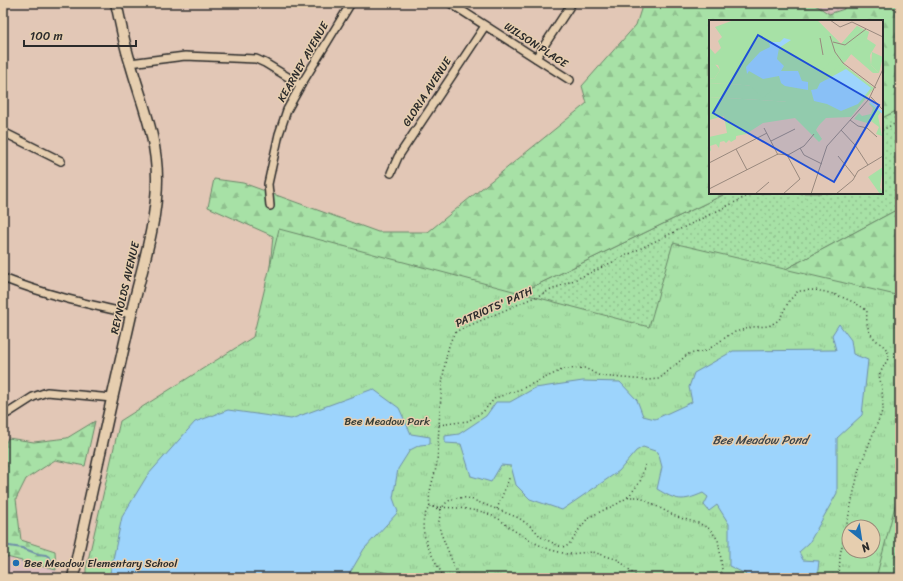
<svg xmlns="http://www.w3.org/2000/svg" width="903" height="581" font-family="Sriracha,sans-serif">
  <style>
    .built { fill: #ddbfbf }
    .industrial { fill: url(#industrial-grid) }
    .grass { fill: url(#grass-dots); stroke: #698668 }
    .forest { fill: url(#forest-firs); stroke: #698668; fill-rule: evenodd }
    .park { fill: url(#park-tufts); stroke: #698668; fill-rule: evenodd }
    .pitch { fill: #a7e1a6; stroke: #698668 }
    .water { fill: #9dd4fc; stroke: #6f90a8 }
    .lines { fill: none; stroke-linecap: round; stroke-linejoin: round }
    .stream { stroke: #6f90a8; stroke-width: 2 }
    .lane-casing { stroke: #2b2b2b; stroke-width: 6 }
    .street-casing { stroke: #2b2b2b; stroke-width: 10 }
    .secondary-casing { stroke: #2b2b2b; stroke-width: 13 }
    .path { stroke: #2b2b2b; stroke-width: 1.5; stroke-dasharray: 1 3; stroke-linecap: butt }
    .lane { stroke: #e6ceaf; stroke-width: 3.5 }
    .street { stroke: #e6ceaf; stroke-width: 7 }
    .secondary { stroke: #e6ceaf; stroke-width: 10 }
    .poi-dot { fill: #1f6fb2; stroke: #e6ceaf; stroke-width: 1.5 }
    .labels { text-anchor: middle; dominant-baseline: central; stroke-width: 3; stroke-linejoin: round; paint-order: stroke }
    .street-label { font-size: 11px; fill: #2b2b2b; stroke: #e6ceaf }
    .park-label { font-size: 11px; fill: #373d37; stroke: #e6ceaf }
    .poi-label { font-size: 11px; fill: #2b2b2b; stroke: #e6ceaf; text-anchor: start }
    .water-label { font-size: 12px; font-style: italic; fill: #3c444a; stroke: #e6ceaf }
    .inset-river { fill: none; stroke: #9dd4fc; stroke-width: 2 }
    .inset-road { fill: none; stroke: #99897e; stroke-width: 1 }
    .view { fill: #1d4ed8; fill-opacity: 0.15; stroke: #1d4ed8; stroke-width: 2 }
    .inset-edge { fill: none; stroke: #2b2b2b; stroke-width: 2 }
  </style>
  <defs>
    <pattern id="industrial-grid" width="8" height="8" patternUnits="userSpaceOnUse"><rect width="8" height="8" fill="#ddbfbf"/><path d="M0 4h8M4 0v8" fill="none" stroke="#bea4a4"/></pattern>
    <pattern id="grass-dots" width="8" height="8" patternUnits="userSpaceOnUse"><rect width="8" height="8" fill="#a7e1a6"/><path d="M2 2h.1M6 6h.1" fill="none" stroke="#90c18f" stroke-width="1.8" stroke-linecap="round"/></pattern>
    <pattern id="forest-firs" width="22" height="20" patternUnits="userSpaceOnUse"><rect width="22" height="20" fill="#a7e1a6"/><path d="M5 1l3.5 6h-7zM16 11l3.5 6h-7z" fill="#90c18f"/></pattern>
    <pattern id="park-tufts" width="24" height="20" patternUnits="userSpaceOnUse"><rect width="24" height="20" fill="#a7e1a6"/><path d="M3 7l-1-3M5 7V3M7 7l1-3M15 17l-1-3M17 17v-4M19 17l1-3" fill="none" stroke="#90c18f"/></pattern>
  </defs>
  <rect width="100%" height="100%" fill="#e2c7b6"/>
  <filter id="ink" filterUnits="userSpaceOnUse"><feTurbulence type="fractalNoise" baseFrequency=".025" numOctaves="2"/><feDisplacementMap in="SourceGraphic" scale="8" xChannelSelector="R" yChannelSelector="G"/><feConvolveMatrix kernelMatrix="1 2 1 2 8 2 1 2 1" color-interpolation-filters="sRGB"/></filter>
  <g filter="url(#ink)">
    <path class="built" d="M3,556l53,14v8h-53z"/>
    <path class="industrial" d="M813,3h31v6l-15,5z"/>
    <path class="grass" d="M900,109v99l-114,61 -242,118 -118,-43 98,-53 203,-98h155v-75z"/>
    <g class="forest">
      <path d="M643,3h170l16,11 15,-5v-6h56v106l-18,9v-97h-172v172h17l-203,98 -98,53 -160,-8v-27l7,-73 -65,-29 6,-28 29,4 135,49h50l159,-129 -5,-17 54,-61z"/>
      <path d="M900,208v370h-83l-31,-309zM849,527h24v24h-24z"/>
      <path d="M95,421l-10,45 -30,-6 -29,19 -10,20 5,41 34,11 1,19 -53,-14v-107l5,-11 26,4 33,-4z"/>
    </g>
    <path class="park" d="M279,229l370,98 24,-84 227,53v191l-24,91h-790v-9l34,-148 133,-84zM849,527h24v24h-24z"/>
    <path class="pitch" d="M376,570l29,8h-31z"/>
    <g class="water">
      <path d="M839,324l12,16 2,14 15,6 -6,55 -25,23v55l-28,50 -10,9 4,8 16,1 -2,17h-74l3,-4 -17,-8v-42l-12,-19 -8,6 -5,-6 4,-8 -5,-4c-21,9 -26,8 -46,-4l5,-22 -4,-15 -15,-5 -7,4 -17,20 -57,39 -32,-11 -14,-14 -5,-19 -10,-1 -10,17 -20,-6 -10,-32 -16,-1v-7l14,-2 27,-18 10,-14h14l25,-14 48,-7 37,1 17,18 6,16 12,3 37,-17 -3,-15 5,-14 39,-22 103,-1 -4,-15z"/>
      <path d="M373,389l26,19 12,26 19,3v7l-10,1 -10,5 -12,19 -5,29 5,14 -34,37 -17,29h-238l13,-61 25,-41 48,-54 33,-12 63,9z"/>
    </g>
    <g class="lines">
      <path class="stream" d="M3,545l19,3 16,6 8,1 3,2 5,7 5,2"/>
      <g class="lane-casing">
        <path id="lane" d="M3,576l9,2"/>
      </g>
      <g class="street-casing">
        <g id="street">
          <path d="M450,3l120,77"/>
          <path d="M536,58l36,-55"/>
          <path d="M130,63l55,-7 71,3 9,4 36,22"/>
          <path d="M3,132l58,29"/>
          <path d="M391,173l7,-16 87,-131"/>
          <path d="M270,206l-2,-22 11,-50 8,-24 14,-25 50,-82"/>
          <path d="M3,278c43,17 84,26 128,36"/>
          <path d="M3,414l5,-1 25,-16 14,-5 65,6"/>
        </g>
      </g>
      <g class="secondary-casing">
        <path id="secondary" d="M73,578l5,-25c17,-79 35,-159 53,-238 10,-44 26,-91 26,-136 0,-42 -15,-75 -26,-114 -7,-20 -10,-41 -15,-62"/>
      </g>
      <g class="path">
        <path d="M882,130l18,-9"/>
        <path d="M439,425l29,-4 15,-9 12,-14 26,-9 43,-20 21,-1 15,8 46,4 13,-1 29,-25 18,-3 26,-18 20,-6 17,-1 10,-6 10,-19 9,-10c7,0 16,-2 22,0 14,2 37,11 47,20 -1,10 0,20 7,27 7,8 13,7 15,19l-10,18 3,13 1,21 -24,60 -19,86 -1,23"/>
        <path d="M628,497l12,-15 5,-17"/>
        <path d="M430,506c-18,23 4,51 14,72"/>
        <path d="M433,507l26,1 25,4 15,7 14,11 24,14 14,6 16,4 26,-2 26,8 19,18"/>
        <path d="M497,509l13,-33"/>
        <path d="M441,510c6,-12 16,-13 27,-12l51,20 15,11 7,8 18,9 7,1 6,-6 8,-13 9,-11 28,-13 11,-7h11l38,20 21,6 12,6 8,11 2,11 2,19 -4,8"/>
        <path d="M459,578l-19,-47 -1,-10 2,-11 -11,-4c-3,-14 5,-29 7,-44 2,-24 3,-118 20,-131l133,-58 164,-80"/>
      </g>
      <use href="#lane" class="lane"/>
      <use href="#street" class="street"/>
      <use href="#secondary" class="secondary"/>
    </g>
  </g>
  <circle class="poi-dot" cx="16" cy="563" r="4"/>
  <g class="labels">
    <g class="street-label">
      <text transform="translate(536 45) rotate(33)">WILSON PLACE</text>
      <text transform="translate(303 62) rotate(-60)">KEARNEY AVENUE</text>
      <text transform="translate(427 92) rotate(-57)">GLORIA AVENUE</text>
      <text transform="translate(125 288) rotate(-77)">REYNOLDS AVENUE</text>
      <text transform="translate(494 307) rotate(-24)">PATRIOTS' PATH</text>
    </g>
    <g class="park-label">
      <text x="387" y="421">Bee Meadow Park</text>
    </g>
    <g class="poi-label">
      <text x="24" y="563">Bee Meadow Elementary School</text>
    </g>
    <g class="water-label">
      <text x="760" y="440">Bee Meadow Pond</text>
    </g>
  </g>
  <g transform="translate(709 20)">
    <rect width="174" height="174" fill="#e2c7b6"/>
    <path d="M163,32l11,5 -4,16 -8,-8zM4,42l7,8 -6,9 -5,-1v-14zM0,63l82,5 36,16 -118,-7z" fill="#a7e1a6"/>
    <path d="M25,0h77l-20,68 -82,-5v-5l5,1 6,-9 -2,-5 -9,-1v-17l6,7 6,-6 -3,-7 4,-4 -7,-10zM108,0l24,24 16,-18 12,6 -2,7 9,6 -6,10 1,10 8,8h-6l-22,-19 -6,8 -6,-15zM0,77l118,7 -3,13 -8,13 6,9 -3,3 -24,-24 -32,5 -17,11 -10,2v3l-5,3 -2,-2 -3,3 -2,-2 -4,1 -1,6 -3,-4 -6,2 1,4 -2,3v-16l18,-4 -3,-17 -15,4zM162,82l10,10 -3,4 4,20 -6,-2 3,-7 -8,-6 -4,2 -13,-4 5,-6 3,3 9,-2 2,-6 -4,-4zM174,147l-3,20 3,7h-3l-12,-17z" fill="#a7e1a6"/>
    <path d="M90,0h18l24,24 16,-18 12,6 -26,32 31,24 -23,29 -25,1 -12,12 -41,-41 -10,9 -32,-30 44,-44z" fill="#a7e1a6"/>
    <path d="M126,37l6,6 -13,14 -6,-6z" fill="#a7e1a6"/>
    <path d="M75,18l7,2 -12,8 -2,11 7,7 -3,5h17l4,10 6,1v8l-23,-4 -4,-3 -2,-7 -16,3 -14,-8 -2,3 -1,-7 14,-15 10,-5 -1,-5h11zM137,49l25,19 -13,16 -17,7 -14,-7 -13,-3 -3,-11 6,-1 3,-6z" fill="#9dd4fc"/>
    <path class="inset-river" d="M161,82l13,11"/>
    <path class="inset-road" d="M121,0l10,7 12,-5 31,15M121,16l5,16 8,11 33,25M111,18l3,17M124,22l12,3 21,-16M162,77l12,13M141,100l8,6 9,2 10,9M55,108l14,27M132,110l14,15 13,20M62,121l24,-12M91,128l4,7 18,9M27,129l11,21M129,136l17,21M0,143l58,-30M0,169l69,-35 10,1 16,-9 10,-12M46,174l14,-12M74,174l17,-15 -13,-24M102,174l16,-48 42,-47 14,-30M127,174l17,-14 5,-9 25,-15"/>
    <path class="view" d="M49,15l121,70 -45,77 -121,-69z"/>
    <rect width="174" height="174" class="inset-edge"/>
  </g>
  <rect width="903" height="581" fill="none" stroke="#e6ceaf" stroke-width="16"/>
  <rect x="8" y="8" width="887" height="565" fill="none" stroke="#2b2b2b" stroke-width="1.5" filter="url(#ink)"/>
  <g transform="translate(861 539) rotate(150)"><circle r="19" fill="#e6ceaf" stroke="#9b8d7a"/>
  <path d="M0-3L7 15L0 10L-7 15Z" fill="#1f6fb2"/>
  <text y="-6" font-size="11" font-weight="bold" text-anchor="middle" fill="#2b2b2b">N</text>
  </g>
  <path d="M24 40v6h112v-6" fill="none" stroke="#2b2b2b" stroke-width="2"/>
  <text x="30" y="40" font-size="12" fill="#2b2b2b" stroke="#e6ceaf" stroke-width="3" paint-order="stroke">100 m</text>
</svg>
